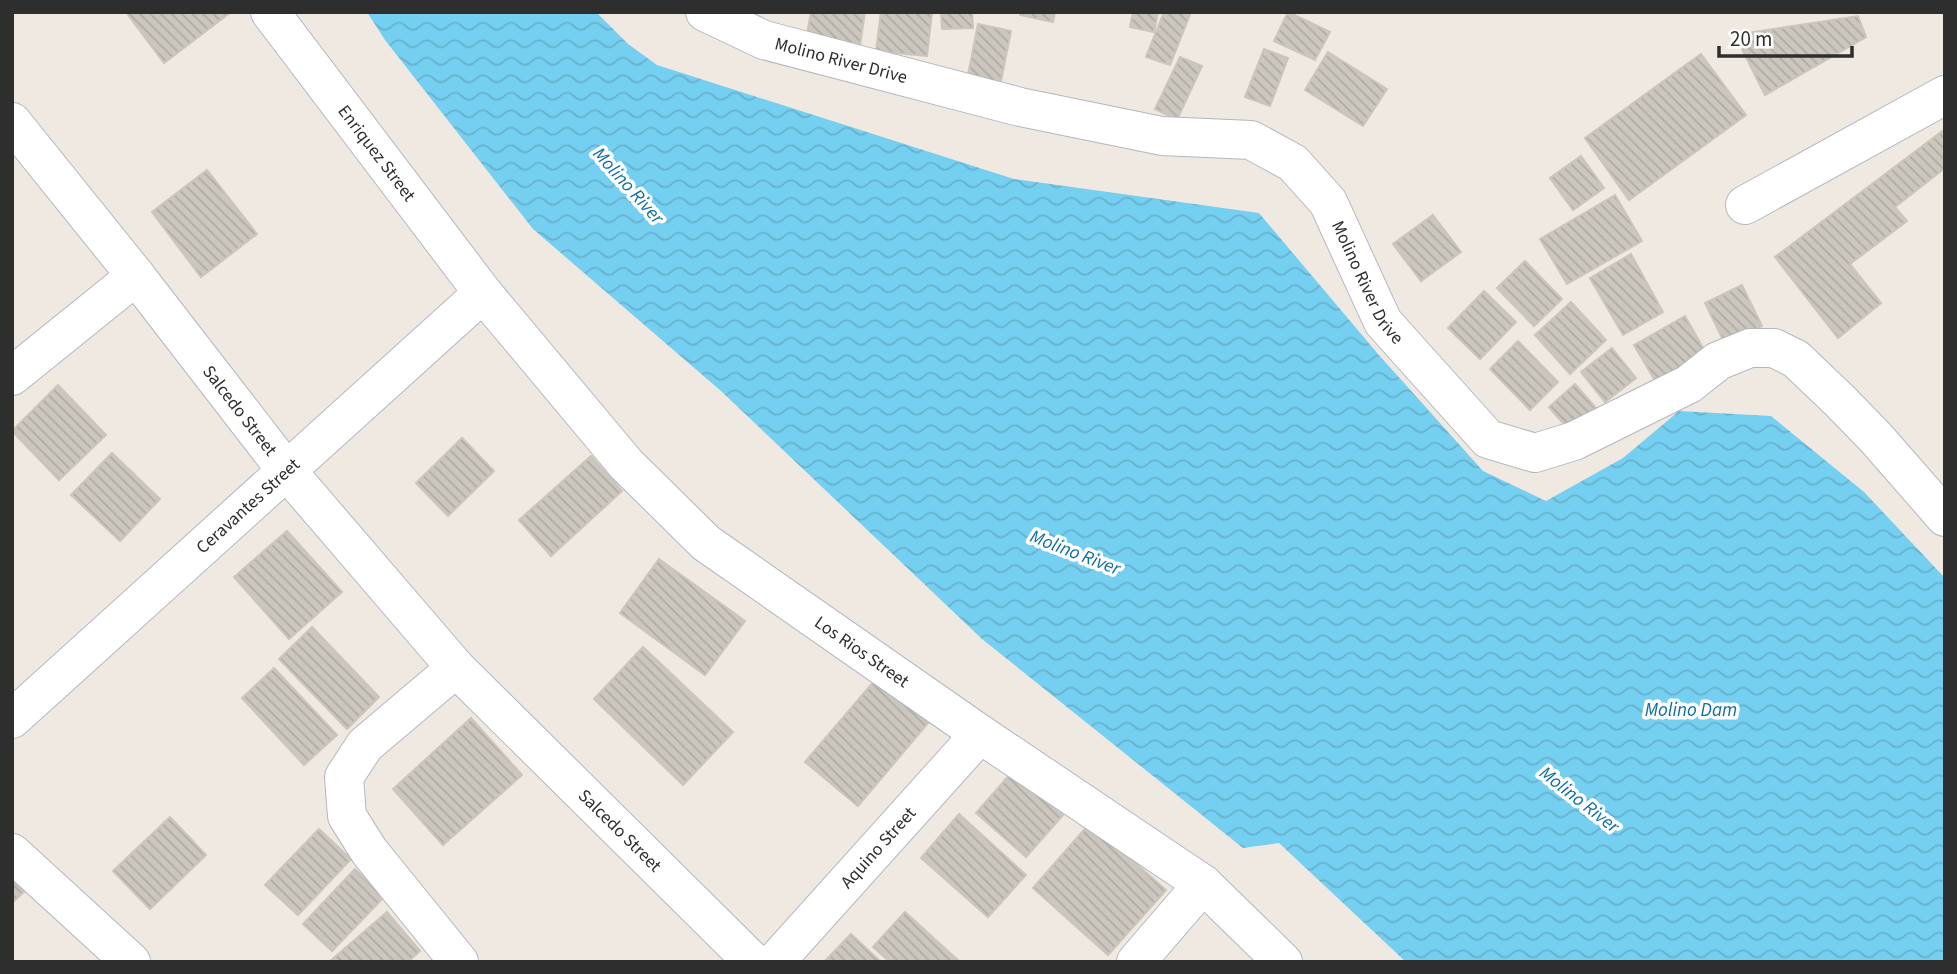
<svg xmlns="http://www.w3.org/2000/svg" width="1957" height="974" font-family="'Source Sans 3',sans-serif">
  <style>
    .water { fill: url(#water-waves) }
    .building { fill: url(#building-back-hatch); stroke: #cbc5ba; stroke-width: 2 }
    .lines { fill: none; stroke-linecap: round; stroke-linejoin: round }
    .minor-casing { stroke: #b4b7c1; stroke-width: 40 }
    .tertiary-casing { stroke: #b4b7c1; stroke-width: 40 }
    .minor { stroke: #fff; stroke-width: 38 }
    .tertiary { stroke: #fff; stroke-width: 38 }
    .labels { text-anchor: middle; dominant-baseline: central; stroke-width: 7; stroke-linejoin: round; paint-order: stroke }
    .street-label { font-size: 18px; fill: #2e2e2e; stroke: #fff }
    .water-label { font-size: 19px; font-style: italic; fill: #0d6fa3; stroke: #fff }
  </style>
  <defs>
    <pattern id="water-waves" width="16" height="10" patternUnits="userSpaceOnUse" patternTransform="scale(1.75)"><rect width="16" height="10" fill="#75cff0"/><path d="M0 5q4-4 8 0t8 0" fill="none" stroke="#66b2ce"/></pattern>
    <pattern id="building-back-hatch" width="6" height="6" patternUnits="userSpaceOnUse" patternTransform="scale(1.75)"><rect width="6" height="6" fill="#cbc7bf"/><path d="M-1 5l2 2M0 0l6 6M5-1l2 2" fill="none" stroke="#afaba4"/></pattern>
  </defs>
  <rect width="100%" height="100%" fill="#efe9e1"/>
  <path class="water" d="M367,12h229l32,32 29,21 357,114 245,34 119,141 105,117 63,30 77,-43 56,-47 92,5 93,76 81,86v384h-539l-127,-119 -36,5 -261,-209 -261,-248 -188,-162 -148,-189z"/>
  <g class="building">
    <path d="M126,12h105l-67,51z"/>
    <path d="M811,12h54l-8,53 -54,-9z"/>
    <path d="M881,12h51l-5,44 -51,-5z"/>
    <path d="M941,12h31l1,16 -31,1z"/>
    <path d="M1020,12h35l-2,10 -33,-7z"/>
    <path d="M1133,12h25l-4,20 -24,-5z"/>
    <path d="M1164,12h27l-21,53 -24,-8z"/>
    <path d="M1288,12l42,20 -15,28 -41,-19z"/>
    <path d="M1858,16l8,21 -101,58 -30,-60z"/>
    <path d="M978,24l33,7 -11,55 -33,-6z"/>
    <path d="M1264,49l24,9 -18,48 -25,-9z"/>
    <path d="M1328,52l59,37 -24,37 -58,-36z"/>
    <path d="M1701,54l45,61 -117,85 -44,-62z"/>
    <path d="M1180,57l22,9 -25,54 -22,-11z"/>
    <path d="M1945,129v39l-50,39 12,14 -57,43 31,39 -43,35 -63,-81z"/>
    <path d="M1581,156l23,32 -31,22 -23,-32z"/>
    <path d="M207,170l50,64 -56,43 -49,-65z"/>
    <path d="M1615,195l27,46 -75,43 -27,-45z"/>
    <path d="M1433,215l28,37 -40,29 -28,-37z"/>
    <path d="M1631,254l32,58 -40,23 -33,-57z"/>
    <path d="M1525,261l37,38 -28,27 -37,-38z"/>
    <path d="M1742,285l20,41 -37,18 -20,-41z"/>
    <path d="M1484,291l32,31 -36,37 -32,-31z"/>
    <path d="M1571,302l35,38 -36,34 -35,-39z"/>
    <path d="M1685,316l22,39 -50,29 -23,-39z"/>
    <path d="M1518,341l40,41 -28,28 -40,-41z"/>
    <path d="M1612,348l24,30 -31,24 -24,-30z"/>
    <path d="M1575,384l26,30 -27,22 -25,-29z"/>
    <path d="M58,385l48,50 -47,45 -47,-49z"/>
    <path d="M462,438l32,33 -46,45 -32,-33z"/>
    <path d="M112,453l48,46 -40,42 -49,-46z"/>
    <path d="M591,456l31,35 -71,65 -32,-36z"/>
    <path d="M287,531l55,61 -53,47 -55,-62z"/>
    <path d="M659,559l86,62 -40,54 -85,-62z"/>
    <path d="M312,627l67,70 -32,32 -68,-70z"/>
    <path d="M643,647l90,85 -50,53 -89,-86z"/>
    <path d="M274,668l63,67 -33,30 -62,-67z"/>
    <path d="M876,679l52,44 -70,83 -53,-44z"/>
    <path d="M471,718l51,57 -79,70 -50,-56z"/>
    <path d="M1013,771l50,44 -37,42 -50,-44z"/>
    <path d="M959,814l67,61 -38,42 -67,-59z"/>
    <path d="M170,817l36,38 -56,54 -37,-38z"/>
    <path d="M1090,823l76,67 -58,65 -75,-67z"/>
    <path d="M319,829l32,30 -53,56 -33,-30z"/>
    <path d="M355,869l29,28 -52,54 -29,-27z"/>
    <path d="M12,876l14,14 -14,13z"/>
    <path d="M387,912l33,39 -12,11h-79z"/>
    <path d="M905,912l55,50h-70l-17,-15z"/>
    <path d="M851,934l30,28h-57z"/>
  </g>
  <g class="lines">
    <g class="minor-casing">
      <g id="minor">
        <path id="s1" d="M270,12l213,281 143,171 80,79 274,191 223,150 80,78"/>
        <path d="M12,122l124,154 -124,100"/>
        <path d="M1745,205l200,-110"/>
        <path id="s2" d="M136,276l150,194 170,198 297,294"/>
        <path d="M456,668l-91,77 -21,32 3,39 22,35 90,111"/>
        <path id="s3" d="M12,719l471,-426"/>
        <path d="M12,853l119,109"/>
        <path id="s4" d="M775,962l205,-228"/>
        <path d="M1136,962l67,-78"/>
      </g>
    </g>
    <g class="tertiary-casing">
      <g id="tertiary">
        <path id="s5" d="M705,12l59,28 256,67 142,29 89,4 42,23 35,39 55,120 105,117 47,14 39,-12 115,-57 29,-23 32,-13h24l22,11 44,42 36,37 69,79"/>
      </g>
    </g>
    <use href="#minor" class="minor"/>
    <use href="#tertiary" class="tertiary"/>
  </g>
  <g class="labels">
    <g class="street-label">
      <text stroke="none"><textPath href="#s5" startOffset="145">Molino River Drive</textPath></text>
      <text stroke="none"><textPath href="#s1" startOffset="177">Enriquez Street</textPath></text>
      <text stroke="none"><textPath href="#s5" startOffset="754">Molino River Drive</textPath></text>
      <text stroke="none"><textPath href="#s2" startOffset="170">Salcedo Street</textPath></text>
      <text stroke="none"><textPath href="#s3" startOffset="318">Ceravantes Street</textPath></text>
      <text stroke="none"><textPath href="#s1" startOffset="878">Los Rios Street</textPath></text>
      <text stroke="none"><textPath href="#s2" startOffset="737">Salcedo Street</textPath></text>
      <text stroke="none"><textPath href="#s4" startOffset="154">Aquino Street</textPath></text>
    </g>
    <g class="water-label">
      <text transform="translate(628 186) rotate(48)">Molino River</text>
      <text transform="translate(1075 553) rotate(21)">Molino River</text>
      <text x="1691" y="710">Molino Dam</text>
      <text transform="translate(1579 800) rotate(38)">Molino River</text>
    </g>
  </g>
  <rect width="1957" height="974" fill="none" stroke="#2e2e2e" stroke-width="28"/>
  <path d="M1719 46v10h133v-10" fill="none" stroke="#2e2e2e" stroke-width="3.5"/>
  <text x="1730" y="46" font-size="21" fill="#2e2e2e" stroke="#ffffff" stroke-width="5" paint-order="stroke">20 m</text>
</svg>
